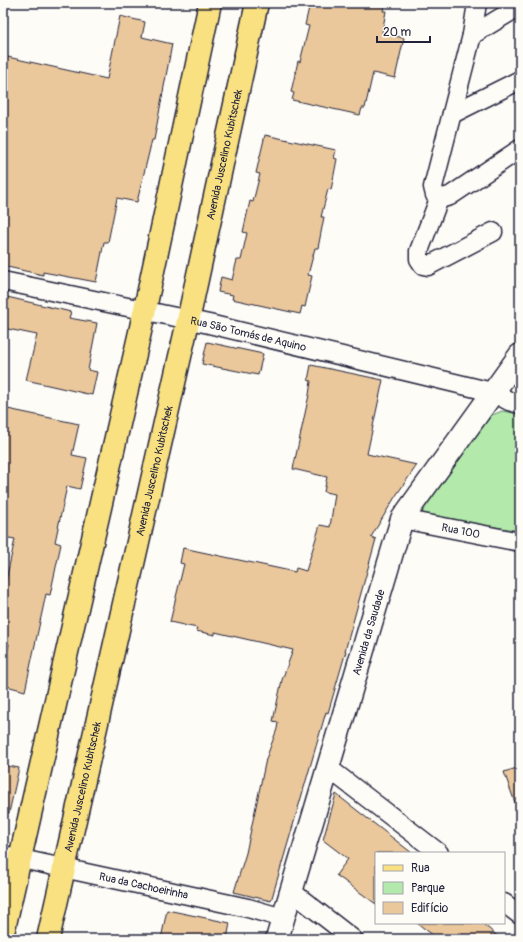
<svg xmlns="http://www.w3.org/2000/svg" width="523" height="942" font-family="Pangolin,sans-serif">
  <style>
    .green { fill: #b3e9ab; stroke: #6a8673 }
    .building { fill: #ebc89c; stroke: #22223b }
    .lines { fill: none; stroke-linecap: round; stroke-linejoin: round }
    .street-casing { stroke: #22223b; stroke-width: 21 }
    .secondary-casing { stroke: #22223b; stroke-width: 25 }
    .primary-casing { stroke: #22223b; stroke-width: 25 }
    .street { stroke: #fdfcf7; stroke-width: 18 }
    .secondary { stroke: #fdfcf7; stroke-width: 22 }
    .primary { stroke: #f9e181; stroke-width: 22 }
    .labels { text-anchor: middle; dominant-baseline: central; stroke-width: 3.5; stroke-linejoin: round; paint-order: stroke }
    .street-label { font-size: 11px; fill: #22223b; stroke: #fdfcf7 }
  </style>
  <rect width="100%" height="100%" fill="#fdfcf7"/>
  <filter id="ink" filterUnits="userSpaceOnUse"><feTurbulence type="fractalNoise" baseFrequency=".025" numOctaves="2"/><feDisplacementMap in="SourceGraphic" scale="8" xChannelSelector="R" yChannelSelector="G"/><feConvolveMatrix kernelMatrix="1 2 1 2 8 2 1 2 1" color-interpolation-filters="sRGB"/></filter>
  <g filter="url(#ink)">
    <path class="green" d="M502,411l18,3v117l-96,-16 -4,-10 67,-88z"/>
    <g class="building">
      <path d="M310,3h75l-2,8h3l-4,22 22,5 -9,40 -22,-5 -8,35h-3l-2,7 -68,-15 2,-7 -3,-1 7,-31 2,1 9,-36 -4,-1z"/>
      <path d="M120,16l25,6 -3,15 30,7 -18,96h-2l-15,62 -20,-4 -9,44h-4l-8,40 -53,-10v3l-40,-9v-210l104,23z"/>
      <path d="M265,135l71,15 -2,8 3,1 -6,31 -3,-1 -7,28h3l-6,31h-3l-7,27 4,1 -7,31 -3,-1 -2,8 -68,-15 1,-4 -15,-3 3,-15 11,3 5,-20h4l6,-27 -4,-1 7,-31 3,1 7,-28 -4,-1z"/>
      <path d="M3,296l68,16 -2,6 28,5 -9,47 9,2 -5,23 -66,-15 11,-45 -34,-7z"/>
      <path d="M207,342l56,12 -5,21 -56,-11z"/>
      <path d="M311,365l72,15 -16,74 50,11 -22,32 -24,40 5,2 -31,112h1l-18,62 -2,-1 -55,189 -37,-9 12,-39 20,-94 11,-30 1,-7 -5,-1 9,-41 11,-30 -78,-18v3l-19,-4 1,-3 -27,-6 14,-58 -4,-1 3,-15 112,24 1,-4 10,3 14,-46 10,2 5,-33 -11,-2 3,-15 -34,-8 16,-74 2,-14 -3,-1z"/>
      <path d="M3,408l76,16 -7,31 15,3 -7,31 -13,-3 -12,56 6,2 -11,51 -4,-1 -21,97 -22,-6v-15l6,-26 -6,-1v-49l12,-55 -12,-2z"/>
      <path d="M3,765l16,3 -10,45h-6z"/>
      <path d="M520,767v44h-2l-14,-39z"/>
      <path d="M336,794l76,59h-36v51l-40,-29 12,-16 -25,-19z"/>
      <path d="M167,910l63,13 -3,16h-66z"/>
      <path d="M417,923h65l19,16h-63z"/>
    </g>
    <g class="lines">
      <g class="street-casing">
        <g id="street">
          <path d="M477,3l-5,32 -39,152 2,8 4,4 11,-3 70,-47"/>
          <path d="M472,35l48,-29"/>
          <path d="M452,114l68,-34"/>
          <path d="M439,199l-20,52v8l4,6 5,1 65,-34"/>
          <path id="s1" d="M3,281l206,43 283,68 17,9 11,3"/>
          <path id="s2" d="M402,519l118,23"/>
          <path d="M327,767l112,86"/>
          <path id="s3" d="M3,855l245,53 35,10"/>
          <path d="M291,891l62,48"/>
          <path d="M504,903l16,12"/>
        </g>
      </g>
      <g class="secondary-casing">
        <g id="secondary">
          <path id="s4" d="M277,939l125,-420 118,-164"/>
        </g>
      </g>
      <g class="primary-casing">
        <g id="primary">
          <path d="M3,933l137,-601 70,-329"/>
          <path id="s5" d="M48,939l138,-609 71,-327"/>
        </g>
      </g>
      <use href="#street" class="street"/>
      <use href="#secondary" class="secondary"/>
      <use href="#primary" class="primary"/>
    </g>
  </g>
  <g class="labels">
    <g class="street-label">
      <text stroke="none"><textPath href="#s5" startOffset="804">Avenida Juscelino Kubitschek</textPath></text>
      <text stroke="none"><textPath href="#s1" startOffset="251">Rua São Tomás de Aquino</textPath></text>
      <text stroke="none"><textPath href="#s5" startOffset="480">Avenida Juscelino Kubitschek</textPath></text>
      <text stroke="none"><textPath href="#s2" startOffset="60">Rua 100</textPath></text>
      <text stroke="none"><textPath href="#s4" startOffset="320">Avenida da Saudade</textPath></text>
      <text stroke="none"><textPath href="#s5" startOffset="156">Avenida Juscelino Kubitschek</textPath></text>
      <text stroke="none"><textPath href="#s3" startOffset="144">Rua da Cachoeirinha</textPath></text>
    </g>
  </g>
  <rect width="523" height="942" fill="none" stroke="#fdfcf7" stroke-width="16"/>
  <rect x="8" y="8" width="507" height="926" fill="none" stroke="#22223b" stroke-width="1.5" filter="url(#ink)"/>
  <rect x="375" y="852" width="130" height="72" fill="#fdfcf7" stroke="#a5a5ac"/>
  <rect x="383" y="865" width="20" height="6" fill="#f9e181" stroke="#a5a5ac"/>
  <text x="411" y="872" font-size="12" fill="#22223b">Rua</text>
  <rect x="383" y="882" width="20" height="12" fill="#b3e9ab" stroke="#a5a5ac"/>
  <text x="411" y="892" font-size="12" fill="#22223b">Parque</text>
  <rect x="383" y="902" width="20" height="12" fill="#ebc89c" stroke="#a5a5ac"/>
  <text x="411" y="912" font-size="12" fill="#22223b">Edifício</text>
  <path d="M377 36v6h53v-6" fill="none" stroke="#22223b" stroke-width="2"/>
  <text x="383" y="36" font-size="12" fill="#22223b" stroke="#fdfcf7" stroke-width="3" paint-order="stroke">20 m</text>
</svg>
